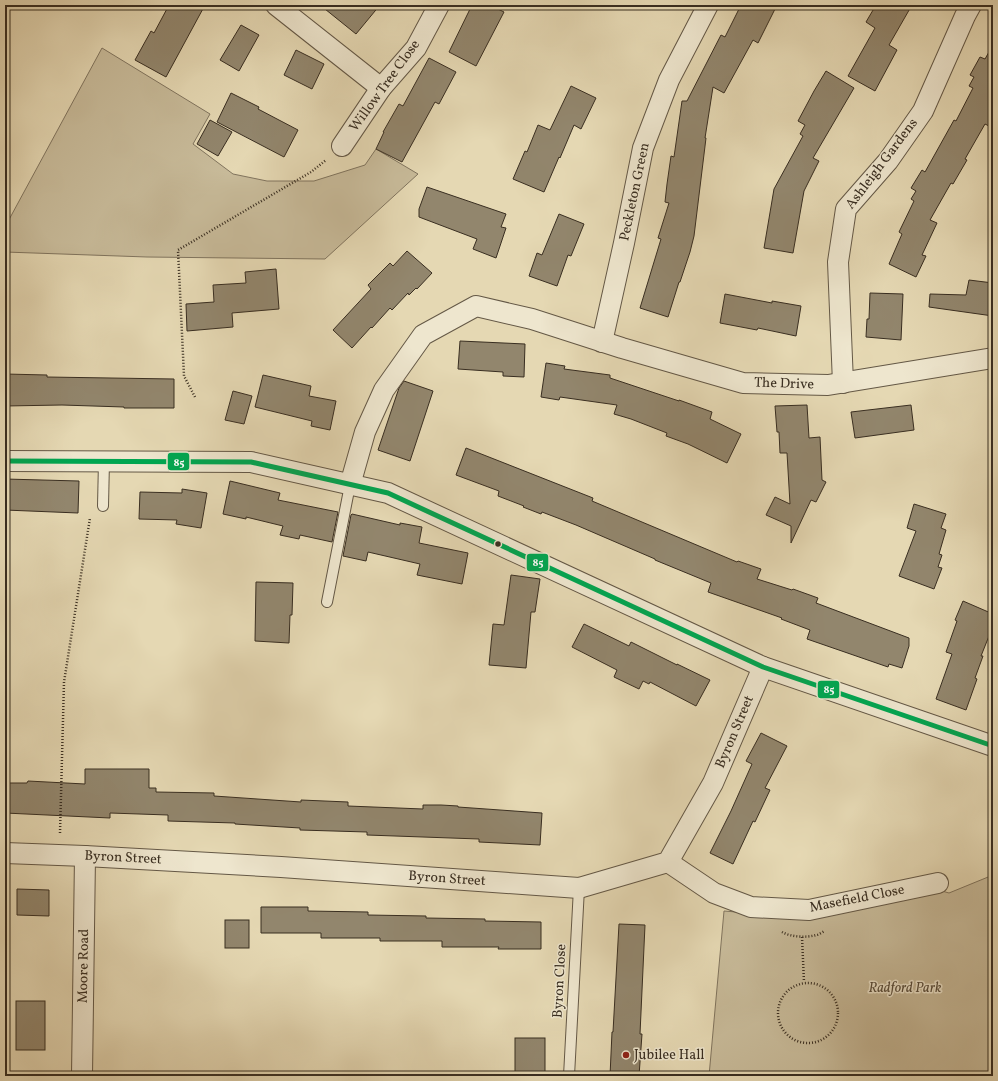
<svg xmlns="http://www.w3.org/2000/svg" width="998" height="1081" font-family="Vollkorn,serif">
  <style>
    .green { fill: #c8bb9a; stroke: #80745e }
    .building { fill: #92866d; stroke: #392e21 }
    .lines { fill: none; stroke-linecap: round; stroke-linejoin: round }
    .service-casing { stroke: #645846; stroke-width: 12 }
    .minor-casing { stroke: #645846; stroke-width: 22 }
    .path { stroke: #392e21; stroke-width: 2.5; stroke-dasharray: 1 2; stroke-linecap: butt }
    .service { stroke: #eee6ce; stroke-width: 10 }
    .minor { stroke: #eee6ce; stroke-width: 20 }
    .bus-1-casing { stroke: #eee6ce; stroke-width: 8 }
    .bus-1 { stroke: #00a651; stroke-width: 5 }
    .bus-dot { fill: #392e21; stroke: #eee6ce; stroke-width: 1.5 }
    .poi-dot { fill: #8f2418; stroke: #eee6ce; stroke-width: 1.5 }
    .labels { text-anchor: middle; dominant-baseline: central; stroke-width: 3; stroke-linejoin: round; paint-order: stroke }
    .street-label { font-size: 14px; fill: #392e21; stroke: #eee6ce }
    .park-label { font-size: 14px; font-style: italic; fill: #564a39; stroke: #eee6ce }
    .poi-label { font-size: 14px; fill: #392e21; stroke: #eee6ce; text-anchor: start }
    .line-badge { stroke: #eee6ce; stroke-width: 1.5 }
    .badge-label { font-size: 11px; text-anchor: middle; font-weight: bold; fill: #fff }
  </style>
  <rect width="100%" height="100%" fill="#e5d8b3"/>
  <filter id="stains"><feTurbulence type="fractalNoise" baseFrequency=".005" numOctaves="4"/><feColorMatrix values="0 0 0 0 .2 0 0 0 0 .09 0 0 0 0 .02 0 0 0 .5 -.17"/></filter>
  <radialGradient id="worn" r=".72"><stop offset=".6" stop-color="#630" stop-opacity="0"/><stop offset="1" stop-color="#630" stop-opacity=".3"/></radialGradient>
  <g class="green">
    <path d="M102,48l108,66 -17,30 40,30 34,7h47l51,-16 11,-16 42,25 -93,85 -178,-2 -142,-5v-25z"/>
    <path d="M993,875v201h-284l15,-165 85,7 133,-27 7,2z"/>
  </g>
  <g class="building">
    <path d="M169,5h36l-39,72 -31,-17 16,-29 3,2z"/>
    <path d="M320,5h60l-24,29z"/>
    <path d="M472,5h18l14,7 -28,54 -27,-14z"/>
    <path d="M741,5h36l-19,38 -5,-3 -29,53 -11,-6 -8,51h1l-12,98 -4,16 -10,30h-1l-11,35 -28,-9 21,-69 -3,-1 11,-35 -4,-1 2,-18 4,-28 3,1 8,-56h5l34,-66 4,2z"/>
    <path d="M876,5h36l-23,40 8,5 -22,41 -27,-15 27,-48 -9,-6z"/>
    <path d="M241,25l18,10 -20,36 -19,-11z"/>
    <path d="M993,45v83l-8,-4 -20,35 2,1 -14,24 -2,-1 -21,37 7,3 -15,32 4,1 -10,21 -27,-13 13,-30 -3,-2 15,-31 -3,-2 5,-8 -5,-3 11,-18 3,2 29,-52 2,1 17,-33 -4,-2 5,-9 -4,-2 10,-18 5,2z"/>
    <path d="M296,50l28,14 -12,25 -28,-14z"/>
    <path d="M429,58l27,14 -17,32 -4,-2 -33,60 -26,-13 8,-17h-1l16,-28 4,2z"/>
    <path d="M826,71l28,17 -41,70 6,3 -15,30 -11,62 -29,-5 10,-59 29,-53 -3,-2 5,-9 -7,-4 16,-30z"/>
    <path d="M571,86l25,12 -15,31 -7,-4 -14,33 -1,-1 -15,35 -31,-13 12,-28 2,1 11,-27 12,5z"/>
    <path d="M231,93l28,14 -1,2 40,21 -14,27 -67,-35z"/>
    <path d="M210,120l22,12 -14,24 -21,-12z"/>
    <path d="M427,187l79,27 -5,13 5,1 -10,30 -23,-9 4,-10 -58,-22v-8z"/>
    <path d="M559,214l25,10 -13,32 -3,-1 -11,31 -28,-10 8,-23 5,2z"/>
    <path d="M407,251l25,22 -15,16 -1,-1 -7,7 -1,-2 -16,17 -2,-2 -18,20 -1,-1 -19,21 -19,-18 38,-41 -3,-4 22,-22 3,3z"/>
    <path d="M276,269l3,40 -47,4 1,14 -46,4 -1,-27 28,-2 -1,-17 33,-2 -1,-11z"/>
    <path d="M969,280l24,3v33l-64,-9 1,-13 36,1z"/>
    <path d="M870,293l33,1 -2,46 -35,-3 1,-18h2z"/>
    <path d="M725,294l47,9v-2l29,5 -5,30 -38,-8 -1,2 -37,-7z"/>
    <path d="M460,341l65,3 -1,33 -21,-1v-4l-45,-3z"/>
    <path d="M546,363l19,3 -1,3 46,6v3l69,23v-1l33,12 -2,7 31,15 -14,29 -39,-19 -22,-8 1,-3 -36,-14 -17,-5 3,-9 -57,-8 -1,3 -18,-3z"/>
    <path d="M5,374l42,1v2l127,2v29h-50v-1l-62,-2 -57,1z"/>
    <path d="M263,375l48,11 -2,10 27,5 -6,29 -19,-4 1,-5 -57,-14z"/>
    <path d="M404,381l29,10 -23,70 -32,-11 21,-62z"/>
    <path d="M233,391l19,5 -8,28 -19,-4z"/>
    <path d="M807,405l2,33 11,-1 2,43 4,2 -10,20 -5,-2 -20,43v-17l-25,-11 9,-18 15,7 -3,-51h-7l-1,-21h-2l-2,-26z"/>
    <path d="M911,405l3,25 -59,8 -4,-26z"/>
    <path d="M466,448l127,50 -1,3 145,61 1,-1 23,8 -4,10 35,11 1,-1 25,9 -2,5 93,35v8l-7,22 -13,-4 -1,3 -81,-28 3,-9 -29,-11 1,-1 -74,-26 3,-9 -56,-23v-1l-79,-34 -34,-13 -1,2 -18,-7 1,-1 -26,-10 1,-5 -43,-16z"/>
    <path d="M5,479l74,2 -1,32 -73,-3z"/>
    <path d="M230,481l50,12 -2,7 60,12 -6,30 -32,-7 -1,4 -19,-4 3,-9 -37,-9v2l-23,-5z"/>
    <path d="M182,489l25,4 -6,35 -25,-4 1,-4 -38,-1 1,-27 42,1z"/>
    <path d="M914,504l32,10 -5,14 5,2 -7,24 3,1 -4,12 4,1 -8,21 -35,-13 17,-45 -9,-3z"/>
    <path d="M352,514l48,11v-2l22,4 -3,16 49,10 -6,31 -45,-9 3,-11 -52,-12 -2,9 -23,-5 8,-41z"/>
    <path d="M511,575l29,4 -5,33h-4l-5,56 -37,-3 4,-41 11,1z"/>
    <path d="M256,582l37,1 -1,32h-2l-1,28 -34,-2z"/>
    <path d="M963,601l30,13v12l-12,30h2l-8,22 2,1 -11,31 -30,-11 16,-45 -6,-2 11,-31 -2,-1z"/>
    <path d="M584,624l45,22 2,-4 46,23v-1l33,16 -14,26 -46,-24 -1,2 -6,-3 -4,8 -25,-12 3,-7 -45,-23z"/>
    <path d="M761,733l26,13 -22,42 5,2 -15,32 -2,-1 -20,43 -23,-11 21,-42 21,-47 -6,-3z"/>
    <path d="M85,769h64v19h7v4l58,1v3l87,6v-2l47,2v4l75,3v-4h18l17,1v1l84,6 -2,32 -61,-3v-3l-112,-4v-3l-67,-2v-2l-65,-4v-1l-67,-2v-6l-58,-2v5l-105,-5v-30h22l1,-2 57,3z"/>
    <path d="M17,889l32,1v26l-32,-1z"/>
    <path d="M261,907h47v4l60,1v3l58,1v2l59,1v2l56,1v27h-43l1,-2h-57v-6h-62v-3h-59v-5h-60z"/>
    <rect x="225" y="920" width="24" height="28"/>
    <path d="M619,924l26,1 -5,109h2l-3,42h-29l2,-44h1z"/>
    <rect x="16" y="1001" width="29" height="49"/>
    <rect x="515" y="1038" width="30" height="38"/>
  </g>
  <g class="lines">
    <g class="service-casing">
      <g id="service">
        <path d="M103,506l1,-45"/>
        <path d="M327,602l23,-117"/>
        <path d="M569,1076l10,-188"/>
      </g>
    </g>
    <g class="minor-casing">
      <g id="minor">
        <path d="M276,5l105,83"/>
        <path d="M342,146l39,-58 35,-40 23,-43"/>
        <path d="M602,342l22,-99 19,-95 26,-68 39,-75"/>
        <path d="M843,383l-5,-121 8,-53 42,-48 35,-50 42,-95 6,-11"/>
        <path d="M5,461l246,1 137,31 375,174 230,79"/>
        <path d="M350,485l15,-53 19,-42 39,-55 53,-29 56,13 90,29 121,35 85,2 165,-27"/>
        <path d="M5,853l80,3 196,11 298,21 89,-26 45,-79 50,-116"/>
        <path d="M668,862l46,31 37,14 58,3 129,-27"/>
        <path d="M82,1076l3,-220"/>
      </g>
    </g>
    <g class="path">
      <path d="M195,397l-11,-21 -6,-126 133,-78 15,-12"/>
      <path d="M60,833l4,-151 26,-164"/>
      <path d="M782,932c9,5 24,6 34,3 3,0 6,-3 9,-4"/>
      <path d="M802,937l2,45"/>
      <circle cx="808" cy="1013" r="30"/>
    </g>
    <use href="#service" class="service"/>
    <use href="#minor" class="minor"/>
    <g class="bus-1-casing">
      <path id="bus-1" d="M5,461l246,1 137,31 375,174 230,79"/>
    </g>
    <use href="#bus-1" class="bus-1"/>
  </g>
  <circle class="bus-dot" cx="498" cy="544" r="3.5"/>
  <circle class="poi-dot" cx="626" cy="1055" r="4"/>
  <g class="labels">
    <g class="street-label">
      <text transform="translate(385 86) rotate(-54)">Willow Tree Close</text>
      <text transform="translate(882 164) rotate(-53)">Ashleigh Gardens</text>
      <text transform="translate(635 192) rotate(-78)">Peckleton Green</text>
      <text transform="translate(784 384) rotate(2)">The Drive</text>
      <text transform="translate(735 732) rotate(-67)">Byron Street</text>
      <text transform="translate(123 858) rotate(3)">Byron Street</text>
      <text transform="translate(447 879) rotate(4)">Byron Street</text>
      <text transform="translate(857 899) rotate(-11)">Masefield Close</text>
      <text transform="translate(84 966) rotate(-89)">Moore Road</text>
      <text transform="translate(560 981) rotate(-87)">Byron Close</text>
    </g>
    <g class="park-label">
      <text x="905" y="988">Radford Park</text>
    </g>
    <g class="poi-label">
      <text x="634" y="1055">Jubilee Hall</text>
    </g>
  </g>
  <g class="line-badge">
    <rect x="167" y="452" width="23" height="19" rx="4" fill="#00a651"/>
    <rect x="526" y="553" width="23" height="19" rx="4" fill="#00a651"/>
    <rect x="817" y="680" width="23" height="19" rx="4" fill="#00a651"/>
  </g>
  <g class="badge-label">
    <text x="179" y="466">85</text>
    <text x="538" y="566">85</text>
    <text x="829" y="693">85</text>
  </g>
  <rect width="998" height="1081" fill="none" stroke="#e5d8b3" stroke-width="20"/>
  <rect x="6" y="6" width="986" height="1069" fill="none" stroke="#392e21" stroke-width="2"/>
  <rect x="10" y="10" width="978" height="1061" fill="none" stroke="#392e21"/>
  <rect width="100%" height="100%" filter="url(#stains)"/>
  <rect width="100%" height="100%" fill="url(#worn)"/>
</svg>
